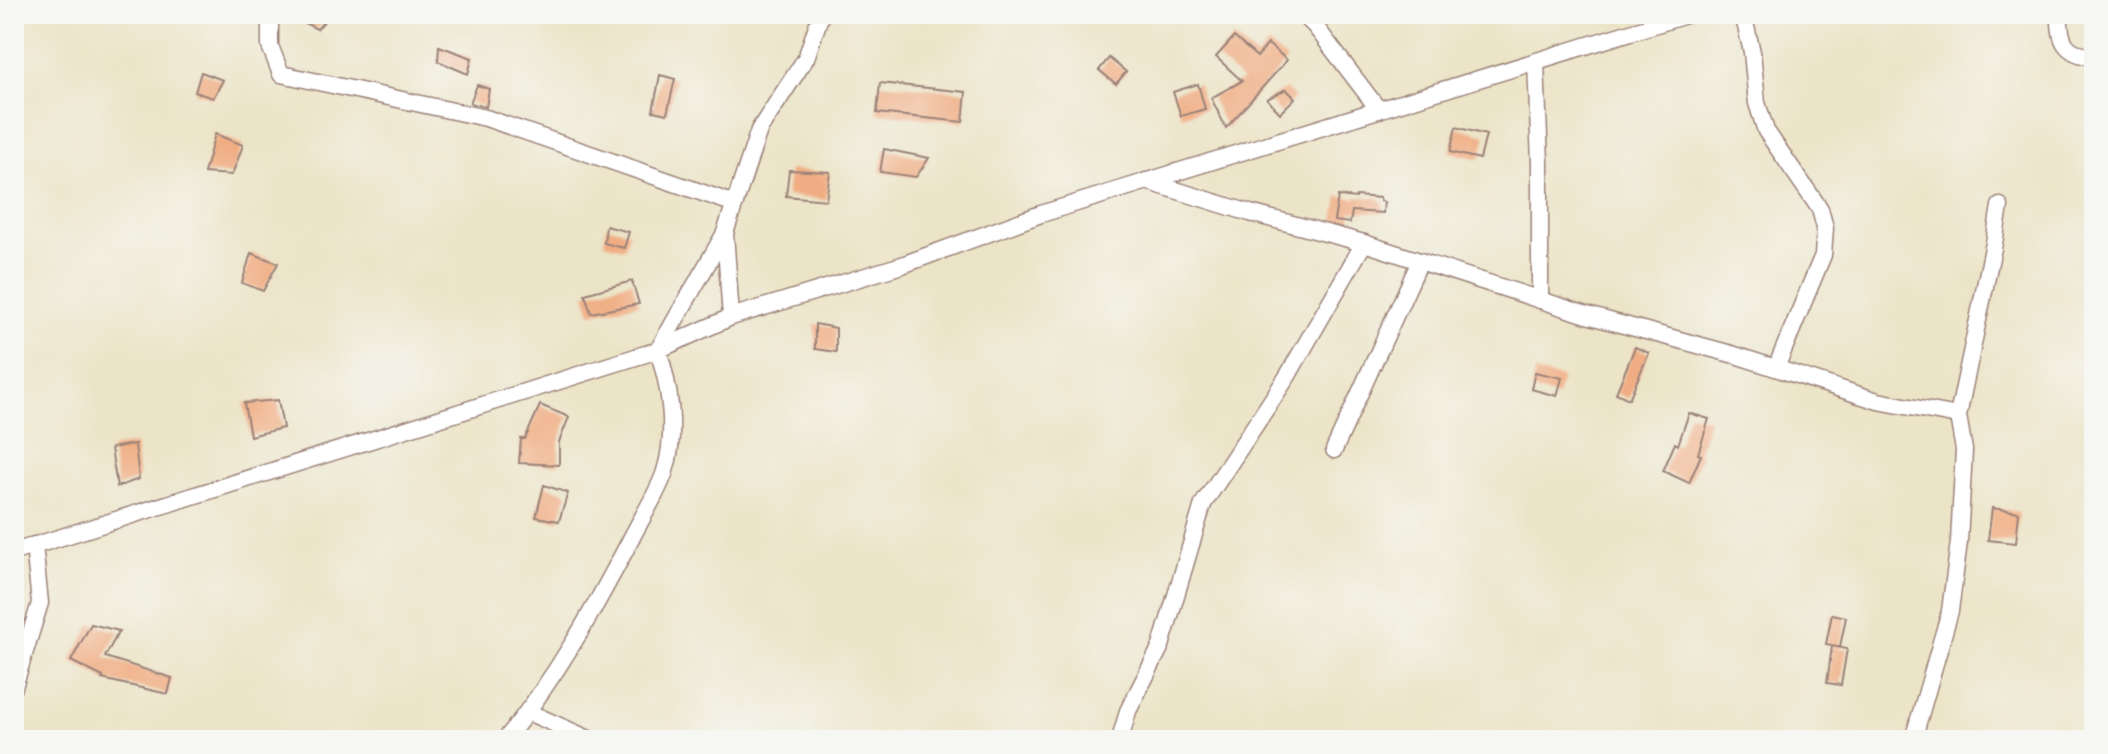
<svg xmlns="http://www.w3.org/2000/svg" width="2108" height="754" font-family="'Indie Flower',sans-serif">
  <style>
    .building { fill: #f0ad83 }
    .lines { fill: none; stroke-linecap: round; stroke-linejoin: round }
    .street-casing { stroke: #9b8279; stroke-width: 19 }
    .street { stroke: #fff; stroke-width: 16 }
  </style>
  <rect width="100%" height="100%" fill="#f6f6f2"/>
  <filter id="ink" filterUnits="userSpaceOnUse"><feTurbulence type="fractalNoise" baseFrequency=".0125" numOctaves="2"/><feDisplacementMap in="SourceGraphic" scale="16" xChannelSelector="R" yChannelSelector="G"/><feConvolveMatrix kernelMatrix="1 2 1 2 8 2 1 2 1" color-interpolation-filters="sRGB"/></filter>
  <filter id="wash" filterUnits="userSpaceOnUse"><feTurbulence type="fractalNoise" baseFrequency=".006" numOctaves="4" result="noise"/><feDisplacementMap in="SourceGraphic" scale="32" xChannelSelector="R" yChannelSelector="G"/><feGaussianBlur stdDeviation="1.8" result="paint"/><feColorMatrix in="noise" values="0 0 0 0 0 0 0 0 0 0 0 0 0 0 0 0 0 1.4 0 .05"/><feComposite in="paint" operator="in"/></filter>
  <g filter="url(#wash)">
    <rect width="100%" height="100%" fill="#ece4c7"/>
    <g id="blocks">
      <g class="building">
        <path d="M286,14h45l-14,15z"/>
        <path d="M1234,37l23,20 11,-13 19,16 -61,68 -15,-30 31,-17 -26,-24z"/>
        <path d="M439,46l33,12 -4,16 -30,-13z"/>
        <path d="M1109,58l17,14 -10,12 -17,-14z"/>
        <path d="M201,72l22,8 -10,18 -18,-6z"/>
        <path d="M660,75l15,4 -8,35 -14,-3z"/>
        <path d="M880,83l86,9 -3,30 -86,-9z"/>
        <path d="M1198,84l7,25 -24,7 -8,-24z"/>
        <path d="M477,85l12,4 -3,18 -16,-4z"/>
        <path d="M1286,89l9,9 -15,15 -13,-14z"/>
        <path d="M1456,127l30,8 -6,24 -30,-7z"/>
        <path d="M215,134l28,11 -11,30 -28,-2z"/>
        <path d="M884,149l45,9 -13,19 -36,-5z"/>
        <path d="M789,170l41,2 -4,28 -40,-4z"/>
        <path d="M1338,196l18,2v-2l24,2v3l4,1 -1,11 -31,-2 -2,12 -16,-2z"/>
        <path d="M606,226l23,6 -5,16 -20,-5z"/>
        <path d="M251,253l27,10 -15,28 -21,-8z"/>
        <path d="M632,281l7,23 -48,9 -6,-19z"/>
        <path d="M815,324l21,4v24l-21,-3z"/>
        <path d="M1635,347l14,6 -20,46 -13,-6z"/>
        <path d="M1535,372l27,6 -5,18 -26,-7z"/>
        <path d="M278,400l5,28 -33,8 -6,-33z"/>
        <path d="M540,405l29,12 -10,25v23l-40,-2 2,-24h4z"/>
        <path d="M1689,413l20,6 -11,35 3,1 -12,28 -26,-12 12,-28 3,2z"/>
        <path d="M135,444l4,35 -22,8 -6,-39z"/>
        <path d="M544,485l24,8 -9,28 -23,-4z"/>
        <path d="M1992,508l27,4 -3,31 -28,-3z"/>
        <path d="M1832,614l14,3 -6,30 -14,-3z"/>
        <path d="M91,624l28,7 -14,26 67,21 -4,16 -66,-15 1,-2 -32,-16z"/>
        <path d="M1832,646l15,3 -6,36 -14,-2z"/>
      </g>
    </g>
  </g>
  <g filter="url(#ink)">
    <use href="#blocks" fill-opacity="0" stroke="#9b8279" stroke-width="2"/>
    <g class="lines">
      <g class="street-casing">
        <g id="street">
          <path d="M270,14v32l11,28 205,44 249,86"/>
          <path d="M1303,14l12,12 64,84"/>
          <path d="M1743,14l9,38 5,51 9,28 54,78 5,19 -2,27 -47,113"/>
          <path d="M2060,14c-1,27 5,40 34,43"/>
          <path d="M1536,62l4,101v137"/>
          <path d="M1146,181l104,32 114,30 223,72 148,40 143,46 80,15"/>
          <path d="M731,317l-6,-84 34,-103 47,-72 15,-44"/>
          <path d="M1334,450l86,-189"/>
          <path d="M14,552l644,-202 73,-33 171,-52 139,-51 648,-200"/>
          <path d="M14,687l26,-84 -6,-58"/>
          <path d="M528,712l63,28"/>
          <path d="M505,740c51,-62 90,-132 127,-203 9,-18 28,-48 33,-66 12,-38 5,-84 -7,-121l67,-117"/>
          <path d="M1120,740l8,-29 33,-65 42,-142 84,-127 77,-134"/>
          <path d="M1913,740l37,-129 9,-69 5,-92 -6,-34 36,-173 6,-37"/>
        </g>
      </g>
      <use href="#street" class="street"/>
    </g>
  </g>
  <rect width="2108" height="754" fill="none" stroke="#f6f6f2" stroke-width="48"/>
</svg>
